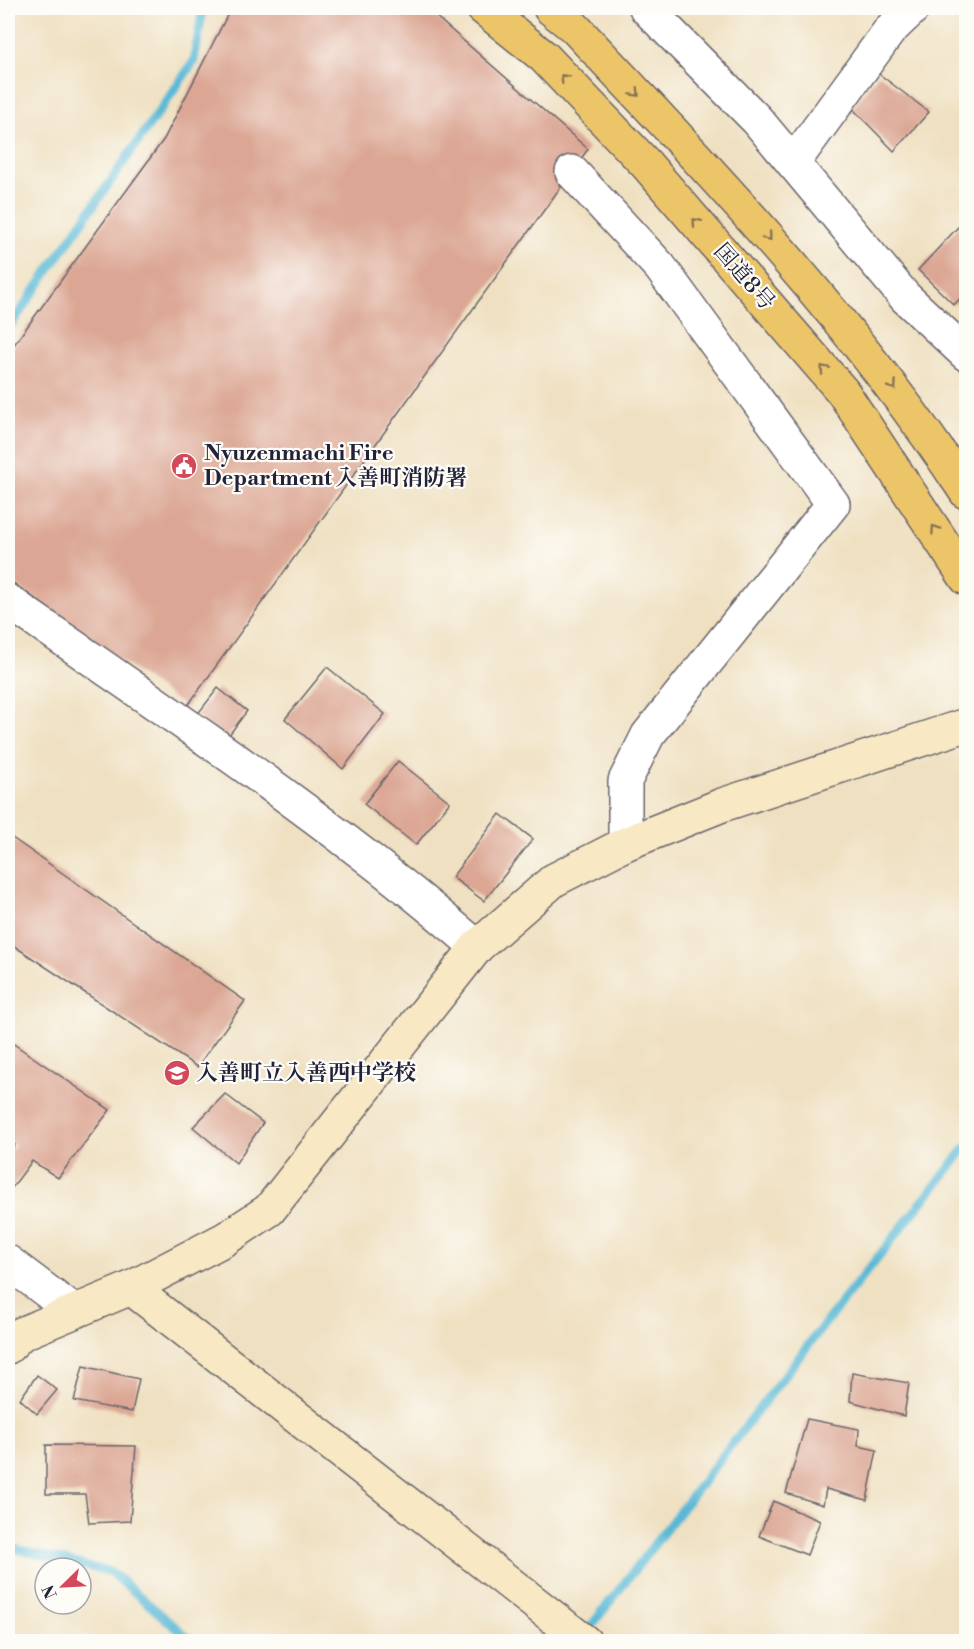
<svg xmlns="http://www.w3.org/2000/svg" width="974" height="1649" font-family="'Libre Bodoni','Noto Serif JP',serif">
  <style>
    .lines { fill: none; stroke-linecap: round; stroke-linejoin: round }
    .stream { stroke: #58b9d6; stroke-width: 9 }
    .building { fill: #dba693 }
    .street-casing { stroke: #6a646a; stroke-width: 36 }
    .secondary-casing { stroke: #6a646a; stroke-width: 36 }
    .highway-casing { stroke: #6a646a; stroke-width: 36 }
    .street { stroke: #fff; stroke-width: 33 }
    .secondary { stroke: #f8e8c3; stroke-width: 33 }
    .highway { stroke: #edc569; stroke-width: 33 }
    .oneway { stroke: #887452 }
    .labels { text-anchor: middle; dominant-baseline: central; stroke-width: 4.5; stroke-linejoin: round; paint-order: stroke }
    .street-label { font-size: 22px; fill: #22223b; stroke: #fdfcf7 }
    .poi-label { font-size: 22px; font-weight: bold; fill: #22223b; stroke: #fdfcf7; text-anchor: start }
  </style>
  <rect width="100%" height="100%" fill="#fdfcf7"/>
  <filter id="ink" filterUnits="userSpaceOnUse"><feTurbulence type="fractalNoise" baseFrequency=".0167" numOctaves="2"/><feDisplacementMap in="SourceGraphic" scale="12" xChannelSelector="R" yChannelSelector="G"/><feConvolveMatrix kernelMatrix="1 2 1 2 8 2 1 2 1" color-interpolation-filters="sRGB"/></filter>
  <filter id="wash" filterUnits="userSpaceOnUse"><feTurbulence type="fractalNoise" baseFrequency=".008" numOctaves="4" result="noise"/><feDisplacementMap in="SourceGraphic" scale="24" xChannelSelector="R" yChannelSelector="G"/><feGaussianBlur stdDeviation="1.35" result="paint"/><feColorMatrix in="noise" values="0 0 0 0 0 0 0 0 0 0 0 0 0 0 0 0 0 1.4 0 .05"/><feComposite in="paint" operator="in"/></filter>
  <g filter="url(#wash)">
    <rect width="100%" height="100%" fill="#efe0c1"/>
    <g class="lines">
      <g class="stream">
        <path d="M8,329l186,-268 9,-53"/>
        <path d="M8,1547l103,25 82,70"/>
        <path d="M585,1634l241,-312 140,-175"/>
      </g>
    </g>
    <g id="blocks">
      <g class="building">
        <path d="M231,8h195l162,141 -402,559 -178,-129v-226l156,-214z"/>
        <path d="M879,74l50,38 -35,39 -42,-43z"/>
        <path d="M958,227l8,7v58l-12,13 -36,-35z"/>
        <path d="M327,667l58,47 -42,55 -58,-50z"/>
        <path d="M218,688l29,23 -21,28 -30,-23z"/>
        <path d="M398,761l52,41 -34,43 -52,-41z"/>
        <path d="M500,814l33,25 -49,62 -32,-24z"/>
        <path d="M8,835l237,166 -48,66 -189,-125z"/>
        <path d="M8,1040l102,70 -52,68 -26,-17 -24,32v-38l7,-10 -7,-5z"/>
        <path d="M225,1094l38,29 -27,40 -43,-36z"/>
        <path d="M83,1366l56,13 -7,33 -58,-11z"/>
        <path d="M852,1373l57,10 -5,33 -54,-15z"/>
        <path d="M37,1375l20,15 -20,24 -17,-15z"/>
        <path d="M807,1419l52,10 -1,17 19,4 -10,50 -41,-11 -3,16 -37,-12z"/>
        <path d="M46,1445l90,1 -6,75 -41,2 -4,-29h-39z"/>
        <path d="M773,1501l47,20 -13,34 -48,-19z"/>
      </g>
    </g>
  </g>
  <g filter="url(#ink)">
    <use href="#blocks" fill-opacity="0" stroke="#6a646a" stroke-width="1.5"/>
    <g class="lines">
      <g class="street-casing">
        <g id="street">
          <path d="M646,8l111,112 148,177 61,57"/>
          <path d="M793,163l97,-133 23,-22"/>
          <path d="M572,172l88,95 173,237 -185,231 -23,46v63"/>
          <path d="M8,601c159,111 323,219 469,346"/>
          <path d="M8,1262l65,49"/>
        </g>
      </g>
      <g class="secondary-casing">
        <g id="secondary">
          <path d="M131,1288l454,354"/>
          <path d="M8,1347l13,-13 110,-46 94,-49 44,-29 208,-263 77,-67 71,-36 97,-39 244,-80"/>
        </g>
      </g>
      <g class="highway-casing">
        <g id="highway">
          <path d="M483,8l61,49 102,107 197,228 123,186"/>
          <path d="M550,8l24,19c139,147 280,295 392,465"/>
        </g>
      </g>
      <use href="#street" class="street"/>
      <use href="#secondary" class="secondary"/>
      <use href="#highway" class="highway"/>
    </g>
    <defs><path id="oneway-chevron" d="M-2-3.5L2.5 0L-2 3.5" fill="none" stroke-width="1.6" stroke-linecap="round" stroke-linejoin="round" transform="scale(1.5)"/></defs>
    <g class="oneway">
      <use href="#oneway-chevron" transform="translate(564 78) rotate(-134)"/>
      <use href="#oneway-chevron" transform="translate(636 93) rotate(47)"/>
      <use href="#oneway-chevron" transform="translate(696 222) rotate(-131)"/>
      <use href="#oneway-chevron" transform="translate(768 237) rotate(50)"/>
      <use href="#oneway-chevron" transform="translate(824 369) rotate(-131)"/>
      <use href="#oneway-chevron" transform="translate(893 386) rotate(55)"/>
      <use href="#oneway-chevron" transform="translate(935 529) rotate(-124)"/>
    </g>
  </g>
  <defs>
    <g id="civic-disc" transform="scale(1.35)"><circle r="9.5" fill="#d1495b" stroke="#fdfcf7"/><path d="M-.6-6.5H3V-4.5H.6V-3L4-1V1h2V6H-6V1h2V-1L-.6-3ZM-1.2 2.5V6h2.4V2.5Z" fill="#fff"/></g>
    <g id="school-disc" transform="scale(1.35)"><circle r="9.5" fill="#d1495b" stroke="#fdfcf7"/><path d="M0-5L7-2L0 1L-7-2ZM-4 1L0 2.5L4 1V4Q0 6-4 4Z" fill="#fff"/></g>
  </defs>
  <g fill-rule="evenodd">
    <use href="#civic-disc" x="184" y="466"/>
    <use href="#school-disc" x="177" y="1073"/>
  </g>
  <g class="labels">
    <g class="street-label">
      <text transform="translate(744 277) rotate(49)">国道8号</text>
    </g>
    <g class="poi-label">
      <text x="204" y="453">Nyuzenmachi Fire<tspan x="204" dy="25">Department 入善町消防署</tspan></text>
      <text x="196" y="1073">入善町立入善西中学校</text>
    </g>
  </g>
  <rect width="974" height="1649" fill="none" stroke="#fdfcf7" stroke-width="30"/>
  <g transform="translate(63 1586) rotate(246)"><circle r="28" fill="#fdfcf7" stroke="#a5a5ac" stroke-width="1.5"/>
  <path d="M0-4.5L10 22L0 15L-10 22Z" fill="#d1495b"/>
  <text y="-9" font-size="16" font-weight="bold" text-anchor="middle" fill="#22223b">N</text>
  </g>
</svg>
